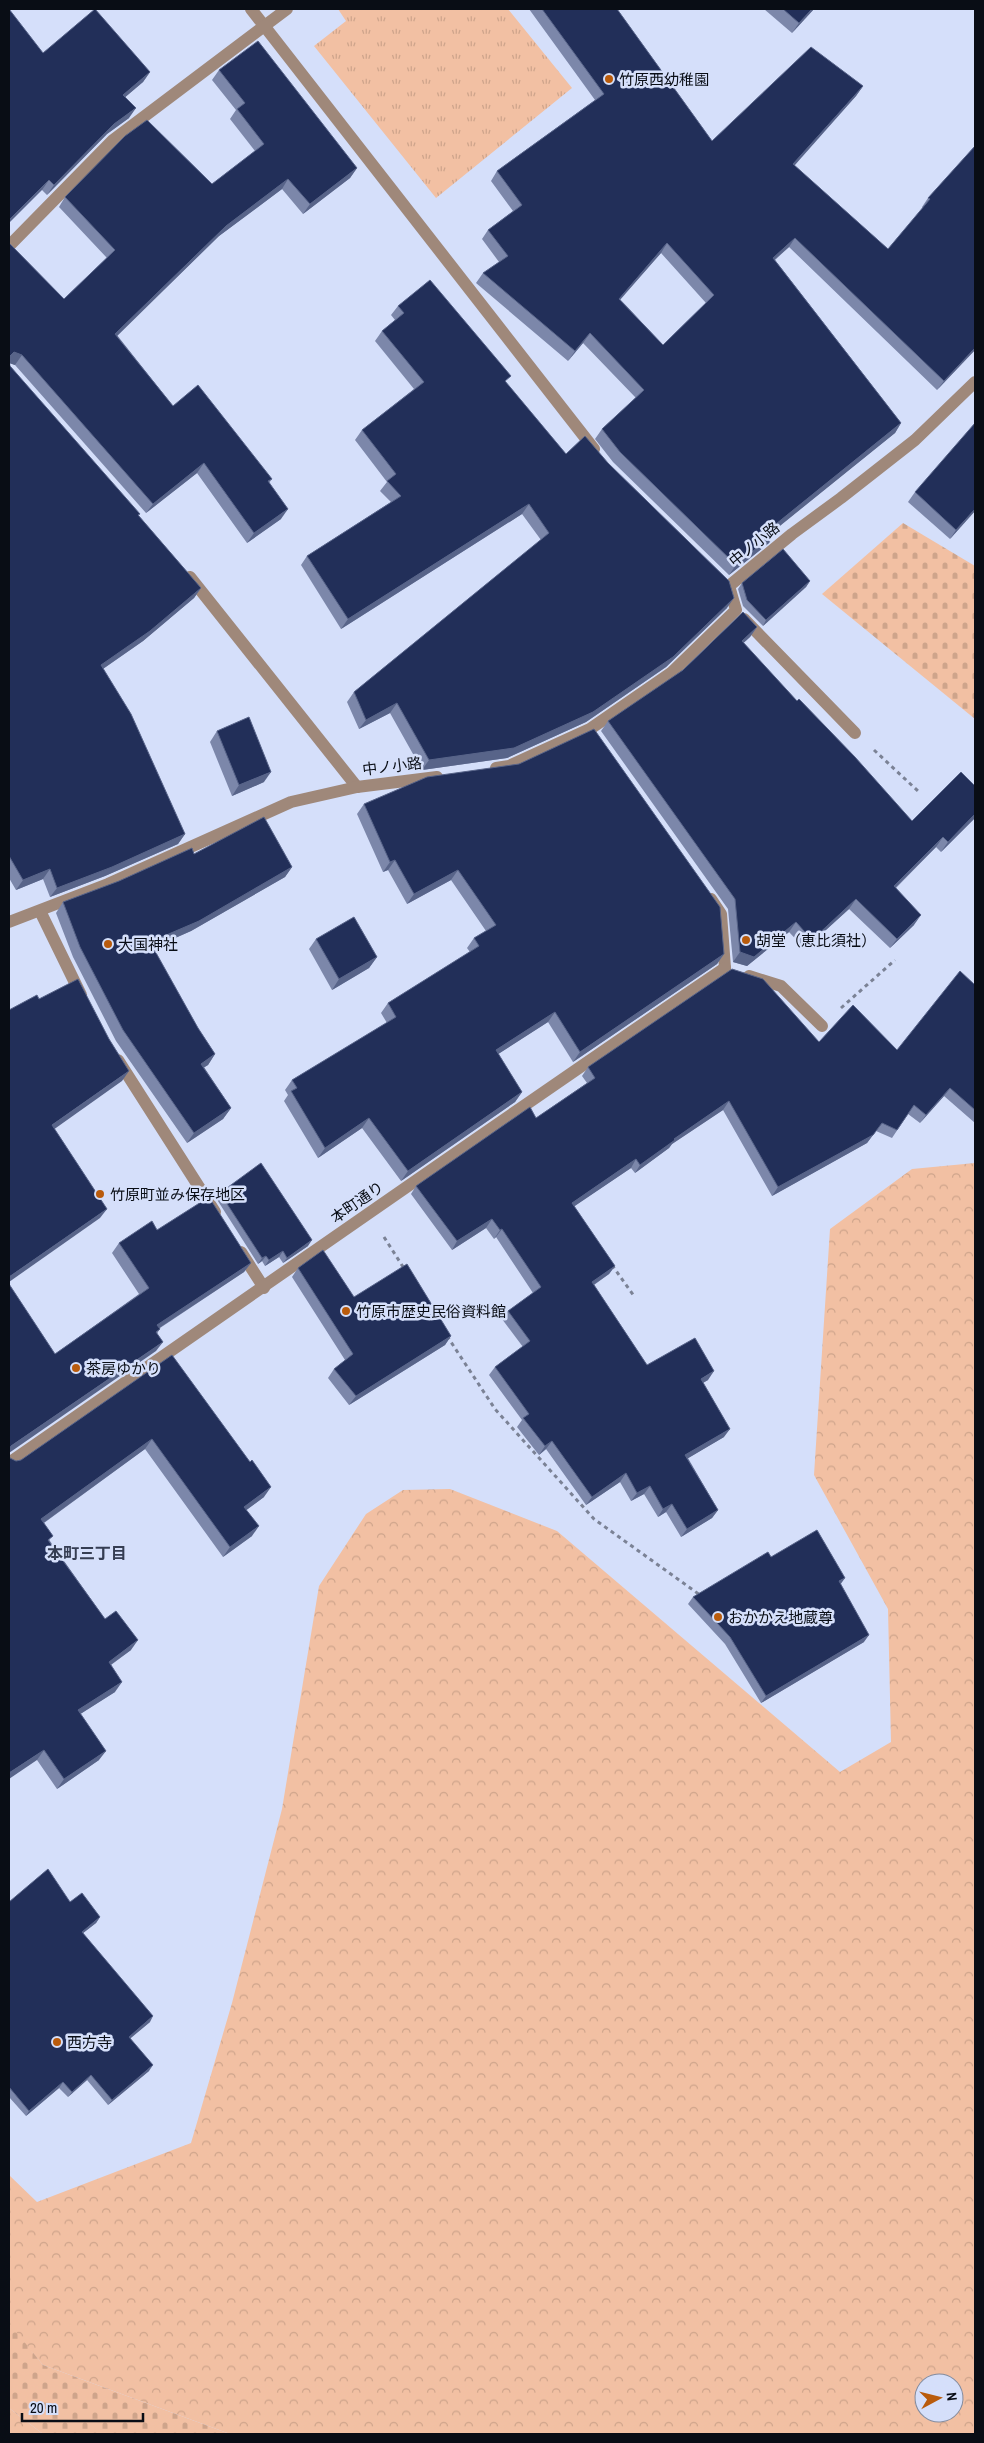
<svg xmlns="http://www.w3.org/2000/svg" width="984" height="2443" font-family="'Archivo Narrow','Noto Sans JP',sans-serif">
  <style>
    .forest { fill: url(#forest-crowns); fill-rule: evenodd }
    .cemetery { fill: url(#cemetery-stones) }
    .park { fill: url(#park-tufts) }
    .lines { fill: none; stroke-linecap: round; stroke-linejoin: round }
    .path { stroke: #7b8295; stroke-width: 3; stroke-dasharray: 4 4; stroke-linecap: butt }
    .minor { stroke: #9f887a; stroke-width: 12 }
    .wall { fill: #7c87aa; fill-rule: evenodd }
    .shaded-wall { fill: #586489 }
    .building { fill: #222f59; stroke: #586489; fill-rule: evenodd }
    .poi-dot { fill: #b95b0c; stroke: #d5dffa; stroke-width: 2 }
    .labels { text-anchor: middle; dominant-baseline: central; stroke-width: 5; stroke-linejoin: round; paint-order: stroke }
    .poi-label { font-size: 15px; fill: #090d15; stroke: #d5dffa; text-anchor: start }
    .street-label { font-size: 15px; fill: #090d15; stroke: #d5dffa }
    .neighbourhood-label { font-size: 16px; font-weight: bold; fill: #353d52; stroke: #d5dffa }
  </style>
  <defs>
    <pattern id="forest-crowns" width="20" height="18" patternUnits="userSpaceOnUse" patternTransform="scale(1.25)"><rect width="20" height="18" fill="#f2c0a3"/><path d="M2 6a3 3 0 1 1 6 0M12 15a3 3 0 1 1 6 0" fill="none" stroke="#cea48b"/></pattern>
    <pattern id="cemetery-stones" width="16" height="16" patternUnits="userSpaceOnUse" patternTransform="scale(1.25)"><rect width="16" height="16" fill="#f2c0a3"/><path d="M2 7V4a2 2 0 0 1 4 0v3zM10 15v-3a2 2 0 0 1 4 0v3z" fill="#cea48b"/></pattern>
    <pattern id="park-tufts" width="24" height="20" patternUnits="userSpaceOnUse" patternTransform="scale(1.25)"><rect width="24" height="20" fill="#f2c0a3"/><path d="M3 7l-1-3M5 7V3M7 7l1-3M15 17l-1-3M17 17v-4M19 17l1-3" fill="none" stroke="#cea48b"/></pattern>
  </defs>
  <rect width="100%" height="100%" fill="#d5dffa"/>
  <g class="forest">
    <path d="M975,1163v1271h-745l-187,-69 -34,-40v-150l28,27 154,-59 41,-140 50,-194 37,-223 47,-72 37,-24 47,-1 107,42 283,241 51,-30 -3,-133 -74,-134 16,-246 82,-60zM924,2383h30v30h-30z"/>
    <path d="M9,2408l34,26h-34z"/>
  </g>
  <g class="cemetery">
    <path d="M903,523l72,43v153l-153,-125z"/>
    <path d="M9,2323l34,42 187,69h-187l-34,-26z"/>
  </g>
  <path class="park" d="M338,9h170l64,79 -136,110 -122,-152 32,-25z"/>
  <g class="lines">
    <g class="path">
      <path d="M874,750l45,42"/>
      <path d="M841,1008l54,-48"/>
      <path d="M384,1237l21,33"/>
      <path d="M612,1265l22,31"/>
      <path d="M447,1336l48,73 99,110 106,76"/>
    </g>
    <g class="minor">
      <path d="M251,9l343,440"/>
      <path d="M9,246l104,-106 174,-131"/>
      <path d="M190,577l167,210"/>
      <path d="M744,619l111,114"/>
      <path d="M496,768l13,-2 81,-37 81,-56 65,-63 -7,-24 63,-52 49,-36 74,-58 60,-58"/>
      <path d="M711,899l10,15 4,54"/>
      <path d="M40,911l41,84"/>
      <path d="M9,922l99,-38 183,-82 66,-15 80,-10"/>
      <path d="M749,976l32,10 41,40"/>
      <path d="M118,1060l97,152"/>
      <path d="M241,1252l23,36"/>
      <path d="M9,1463c239,-165 476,-332 716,-495"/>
    </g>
  </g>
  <g class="wall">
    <path d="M529,9h88l95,132 151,-55 -7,10 -62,69 94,84 35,-41 -1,-1 6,-9 47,-52v204l-38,40 -148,-143 -14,13 126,163 -6,10 -122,98 2,2 -6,10 -40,32 -116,-113 -18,-23 7,-10 34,-31 -53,-55 -15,18 -92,-78 7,-10 16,-11 -17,-23 6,-9 25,-19 -22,-30 6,-10 98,-71zM661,253l45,50 -43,42 -43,-46z"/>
    <path d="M764,9h50l-22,24z"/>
    <path d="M43,53l107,19 -7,10 -18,15 4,21 -22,16 -60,61 -5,-5z"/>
    <path d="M219,70l138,98 -7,10 -47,36 -21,-25 -63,47 -102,99 56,71 99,73 -3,4 12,36 -34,24 -50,-70 -51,40 -131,-148 -6,-2 1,3 191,222 -7,10 -51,43 -40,28 82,165 -7,10 -73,32 -55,21 -7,-18 -27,11 -7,-12v-635l55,56 43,-41 -48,-51 6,-10 147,-13 43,-33 -25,-32 6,-9 -24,-30z"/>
    <path d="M398,306l108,77 60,71 161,154 -61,59 -80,55 -79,36 -85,12 -32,-57 -31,16 -12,-27 7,-10 187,-152 -19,-26 -181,115 -40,-64 6,-9 84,-54 -11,-11 7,-9 -32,-42 7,-10 52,-41 -39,-48 7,-10 13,-11 -4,-5z"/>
    <path d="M915,492l60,19 -25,28 -42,-37z"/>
    <path d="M810,581l-4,6 -43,39 -20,-20 -5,-17 4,-6z"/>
    <path d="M757,627l-7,10 -7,6 54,58 115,120 63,-35v32l-34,34 -5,-5 -40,41 18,37 -24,23 -41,-39 -44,40 -16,-17 -42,34 -14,-4 -5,-53 -127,-178 7,-10z"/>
    <path d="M217,731l47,51 -32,14 -22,-54z"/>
    <path d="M364,804l360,150 -7,10 -144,98 -25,-40 -50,32 24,38 -7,10 -114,79 -39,-53 -44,30 -34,-57 4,-6 -3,-5 7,-10 95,-57 -6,-10 7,-10 82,-51 -3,-4 7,-10 12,-7 -35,-51 -44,24 -19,-34 -5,2 -26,-58z"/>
    <path d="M194,854l98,13 -7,10 -94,54 -38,17 45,80 17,26 -7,11 -4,2 27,41 -8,11 -36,24 -71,-102 -43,-84 -17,-44 7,-11z"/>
    <path d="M316,939l61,18 -8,11 -37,22 -23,-41z"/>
    <path d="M975,985v138l-31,-27 -24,27 -12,-9 -16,24 -16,-7 -9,12 -95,53 -49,-86 -51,34 -3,4 -34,25 -4,-5 -57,38 41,60 -6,8 -15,11 53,80 61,15 -5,3 21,54 -36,21 30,52 -6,8 -31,19 -15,-25 -8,5 -14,-23 -13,7 -11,-19 -34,23 -40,-56 -7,6 -22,-28 5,-7 -33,-45 6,-8 28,-20 -21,-28 6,-8 25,-18 -37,-56 -2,2 -8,-11 -34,22 -41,-56 5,-8 120,-68 51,-35 -5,-7 6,-9 231,-25 78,8z"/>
    <path d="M220,1193l88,53 -25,17 -4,-6 -14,9 -3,-5 -4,3 -42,-66z"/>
    <path d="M157,1230l94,33 -7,9 -84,56 -3,6 -1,17 -101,3 84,-60 -27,-41 7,-10z"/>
    <path d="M298,1268l56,29 97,39 -6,9 -96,60 -21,-27 6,-9 11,-9 -53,-83z"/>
    <path d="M172,1355l92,142 -18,13 6,26 -29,21 -78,-108 -101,74 6,18 55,78 26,31 -20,15 4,27 -35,22 19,46 -42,29 -20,-29 -27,-302 6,3 5,-1z"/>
    <path d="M771,1557l69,27 24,58 -103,61 -36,-59 -37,-40 5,-7z"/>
    <path d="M9,1902h61l30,15 -4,6 -13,10 67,89 -20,16 19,33 -41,34 -21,-25 -19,17 -9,-9 -33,28 -17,-19z"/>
  </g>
  <g class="shaded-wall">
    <path d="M812,9h2l-22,24 7,-10z"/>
    <path d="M150,72l-7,10 -27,23 7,-10z"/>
    <path d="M863,86l-7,10 -69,78 6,-10z"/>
    <path d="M136,108l-7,10 -22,16 -60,61 7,-10 60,-61z"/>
    <path d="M357,168l-7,10 -47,36 7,-10z"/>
    <path d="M288,179l-6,10 -63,47 -110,108 6,-10 111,-108z"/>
    <path d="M49,180l-7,10 -33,33v-3z"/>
    <path d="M795,238l-6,9 -23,20 7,-9z"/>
    <path d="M667,243l-6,10 -48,55 6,-9z"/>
    <path d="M590,333l-7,10 -15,18 7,-10z"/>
    <path d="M975,348v2l-38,40 7,-9z"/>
    <path d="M14,352l8,3 -7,10 -6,-2v-6z"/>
    <path d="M901,423l-6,10 -130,105 6,-10z"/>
    <path d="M204,463l-7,10 -51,40 7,-9z"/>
    <path d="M529,504l-7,10 -181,115 7,-10z"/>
    <path d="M288,509l-7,10 -34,24 7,-10z"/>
    <path d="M975,509v2l-25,28 6,-9z"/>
    <path d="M775,533l-6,10 -40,32 7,-10z"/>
    <path d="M810,581l-4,6 -43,39 3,-6z"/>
    <path d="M201,588l-7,10 -51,43 -49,34 7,-10z"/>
    <path d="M734,598l-7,10 -61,59 -80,55 -79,36 -85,12 7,-10z"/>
    <path d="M757,627l-7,10 -15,14 7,-10z"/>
    <path d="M397,703l-7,10 -31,16 7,-9z"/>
    <path d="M271,772l-7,10 -32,14 7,-11z"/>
    <path d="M975,814v4l-34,34 7,-10z"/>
    <path d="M185,834l-7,10 -73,32 -55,21 7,-9z"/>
    <path d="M943,837l-7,10 -49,49 7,-10z"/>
    <path d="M395,860l-7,10 -5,2 7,-10z"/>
    <path d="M292,867l-7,10 -94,54 -48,21 7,-10z"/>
    <path d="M50,869l-7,10 -27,11 7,-10z"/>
    <path d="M458,870l-7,10 -44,24 7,-10z"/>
    <path d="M856,899l-7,10 -44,40 7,-9z"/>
    <path d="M921,915l-7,10 -24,23 7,-9z"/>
    <path d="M796,922l-7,10 -42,34 -14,-4 7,-10z"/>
    <path d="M724,954l-7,10 -144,98 7,-10z"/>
    <path d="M377,957l-8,11 -37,22 7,-11z"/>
    <path d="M555,1012l-7,10 -59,38 7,-10z"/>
    <path d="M215,1054l-7,11 -14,9 7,-10z"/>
    <path d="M129,1071l-7,10 -76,54 6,-10z"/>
    <path d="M950,1088l-6,8 -24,27 6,-8z"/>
    <path d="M522,1092l-7,10 -114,79 7,-10z"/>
    <path d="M729,1101l-6,9 -51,34 -3,4 -34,25 5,-8 34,-26z"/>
    <path d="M231,1108l-8,11 -36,24 7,-10z"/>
    <path d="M369,1118l-7,10 -44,30 7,-10z"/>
    <path d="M882,1123l-15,20 -95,53 6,-9z"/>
    <path d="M636,1159l-5,9 -65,44 6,-9z"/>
    <path d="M107,1209l-7,9 -91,64v-5z"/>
    <path d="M492,1219l-6,9 -34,22 5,-9z"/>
    <path d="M502,1229l-6,8 -2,2 6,-9z"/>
    <path d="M312,1240l-4,6 -25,17 4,-5z"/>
    <path d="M283,1251l-4,6 -14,9 4,-6z"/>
    <path d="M266,1256l-4,5 -4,3 4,-6z"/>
    <path d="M251,1263l-7,9 -94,62 7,-9z"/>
    <path d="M615,1266l-6,8 -23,16 6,-8z"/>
    <path d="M451,1336l-6,9 -96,60 7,-9z"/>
    <path d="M163,1342l-7,9 -147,102v-3l2,-4z"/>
    <path d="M714,1371l-6,9 -13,7 6,-8z"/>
    <path d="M730,1429l-6,8 -44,26 5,-8z"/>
    <path d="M152,1439l-7,10 -110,80 6,-10z"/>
    <path d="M552,1441l-6,8 -7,6 6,-9z"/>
    <path d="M626,1473l-6,9 -34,23 6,-8z"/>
    <path d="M650,1486l-6,8 -13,7 6,-8z"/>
    <path d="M271,1487l-7,10 -27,20 7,-10z"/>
    <path d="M672,1504l-6,8 -8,5 5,-8z"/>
    <path d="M718,1510l-6,8 -31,19 6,-8z"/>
    <path d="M259,1526l-7,10 -29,21 7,-10z"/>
    <path d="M845,1578l-5,7 -1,-4z"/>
    <path d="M869,1635l-5,7 -103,61 5,-7z"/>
    <path d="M138,1640l-7,10 -29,21 7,-9z"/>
    <path d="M122,1682l-7,10 -44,28 7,-10z"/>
    <path d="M44,1750l-7,10 -28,19v-6z"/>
    <path d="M106,1751l-7,9 -42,29 7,-10z"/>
    <path d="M100,1917l-4,6 -18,14 4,-5z"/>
    <path d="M153,2016l-3,6 -25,21 4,-6z"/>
    <path d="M153,2065l-4,6 -41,34 4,-5z"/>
    <path d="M91,2075l-4,5 -19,17 4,-5z"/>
    <path d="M63,2082l-4,6 -33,28 3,-5z"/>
  </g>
  <g class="building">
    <path d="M9,9l34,44 52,-44 55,63 -27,23 13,13 -22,16 -60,61 -5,-5 -40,40z"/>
    <path d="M542,9h75l95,132 99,-94 52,39 -70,78 95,85 42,-50 -2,-1 47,-52v202l-31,33 -149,-143 -22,20 128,165 -130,105 4,5 -39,32 -116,-113 -18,-23 42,-39 -54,-57 -15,18 -92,-78 25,-17 -20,-26 34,-25 -25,-34 107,-77zM667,243l47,52 -51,50 -44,-46z"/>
    <path d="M783,9h29l-13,14z"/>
    <path d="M258,41l99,127 -47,36 -22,-25 -62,47 -111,108 58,72 25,-21 74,94 -4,2 20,28 -34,24 -50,-70 -51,41 -131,-149 -8,-3 -5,5v-114l55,56 51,-49 -50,-53 60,-61 22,-16 65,64 52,-40 -27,-35 8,-6 -26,-33z"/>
    <path d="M430,280l81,96 -6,5 61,73 19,-18 23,27 121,118 5,17 -61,59 -80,55 -79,36 -85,12 -32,-57 -31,17 -12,-28 195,-159 -20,-29 -181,115 -41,-63 94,-60 -14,-15 9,-7 -34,-44 62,-48 -42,-51 22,-18 -6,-7z"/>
    <path d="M9,361l1,5 130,148 -2,1 63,73 -51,43 -49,34 30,49 54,120 -73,33 -55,21 -7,-19 -27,11 -14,-24z"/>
    <path d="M975,423v86l-19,21 -41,-38z"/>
    <path d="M783,549l27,32 -44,39 -19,-20 -5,-17z"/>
    <path d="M743,612l14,15 -15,14 55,60 2,-2 56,58 57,64 49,-49 14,14v28l-27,28 -5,-5 -49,49 27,29 -24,24 -41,-40 -44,41 -16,-18 -42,35 -14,-5 -5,-53 -127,-178 75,-51z"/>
    <path d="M249,717l22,55 -32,13 -22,-54z"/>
    <path d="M594,729l126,178 4,47 -144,98 -25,-40 -59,38 26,42 -114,79 -39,-53 -44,30 -34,-57 6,-3 -5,-8 104,-63 -8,-14 91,-57 -5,-8 22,-13 -38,-55 -44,24 -19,-34 -5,2 -26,-58 63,-27 92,-13z"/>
    <path d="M264,817l28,50 -93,54 -49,21 48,86 17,26 -14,10 30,44 -37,25 -71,-103 -43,-83 -17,-45 56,-21 73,-33 2,6z"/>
    <path d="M354,917l23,40 -38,22 -23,-40z"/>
    <path d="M732,969l31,10 56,63 34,-37 44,45 63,-79 15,14v125l-25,-22 -24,27 -12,-10 -17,25 -15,-7 -9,12 -95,52 -49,-86 -55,38 1,1 -35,25 -4,-6 -64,44 43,63 -23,16 55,83 48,-27 19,33 -13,8 29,50 -45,26 33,55 -31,19 -15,-25 -9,5 -13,-23 -13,7 -11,-20 -34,24 -40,-56 -7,5 -22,-28 6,-4 -34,-47 35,-26 -22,-30 33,-24 -39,-58 -2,1 -8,-11 -35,22 -41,-55 114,-79 6,11 59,-40 -7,-11z"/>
    <path d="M78,979l31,60 20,32 -77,54 55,84 -98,68v-267l28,-15 2,4z"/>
    <path d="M261,1163l51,77 -25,18 -4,-7 -14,9 -3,-4 -4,2 -42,-65z"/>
    <path d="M209,1197l42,66 -94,62 3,4 -4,3 7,10 -152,104 -2,5v-167l46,70 94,-66 -30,-45 33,-22 5,9z"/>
    <path d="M323,1250l31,47 53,-33 44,72 -95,60 -22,-27 19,-15 -55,-86z"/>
    <path d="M172,1355l78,107 2,-2 19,27 -27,20 15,19 -29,21 -78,-108 -111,80 12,17 -5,4 57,79 11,-8 22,29 -29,22 13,20 -44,28 28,41 -42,28 -20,-29 -35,23v-317l1,2 6,3 5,-1z"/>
    <path d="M817,1530l28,48 -6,3 30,54 -103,61 -36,-59 -37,-40 75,-45 3,5z"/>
    <path d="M48,1869l22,33 12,-9 18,24 -18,15 71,84 -24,21 24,28 -41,35 -21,-25 -19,17 -9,-10 -34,29 -20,-24v-185z"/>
  </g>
  <g class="poi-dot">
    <circle cx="609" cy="79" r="5"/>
    <circle cx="746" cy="940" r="5"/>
    <circle cx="108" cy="944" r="5"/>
    <circle cx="100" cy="1194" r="5"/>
    <circle cx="346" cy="1311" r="5"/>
    <circle cx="76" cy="1368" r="5"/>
    <circle cx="718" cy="1617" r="5"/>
    <circle cx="57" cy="2042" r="5"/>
  </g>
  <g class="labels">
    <g class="poi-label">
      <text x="619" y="79">竹原西幼稚園</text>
      <text x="756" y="940">胡堂（恵比須社）</text>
      <text x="118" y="944">大国神社</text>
      <text x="110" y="1194">竹原町並み保存地区</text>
      <text x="356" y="1311">竹原市歴史民俗資料館</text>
      <text x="86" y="1368">茶房ゆかり</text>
      <text x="728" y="1617">おかかえ地蔵尊</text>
      <text x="67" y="2042">西方寺</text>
    </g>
    <g class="street-label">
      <text transform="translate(754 544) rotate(-39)">中ノ小路</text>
      <text transform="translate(392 766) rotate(-7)">中ノ小路</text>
      <text transform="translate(357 1202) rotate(-35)">本町通り</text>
    </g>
    <g class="neighbourhood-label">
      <text x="87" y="1553">本町三丁目</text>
    </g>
  </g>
  <rect width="984" height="2443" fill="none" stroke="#090d15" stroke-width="20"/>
  <g transform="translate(939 2398) rotate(83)"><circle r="24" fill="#d5dffa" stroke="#838b9e"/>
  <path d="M0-4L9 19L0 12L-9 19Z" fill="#b95b0c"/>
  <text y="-8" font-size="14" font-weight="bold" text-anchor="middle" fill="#090d15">N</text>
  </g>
  <path d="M22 2413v8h121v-8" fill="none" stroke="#090d15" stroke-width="2.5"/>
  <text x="30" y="2413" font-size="15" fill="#090d15" stroke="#d5dffa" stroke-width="4" paint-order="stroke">20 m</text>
</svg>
